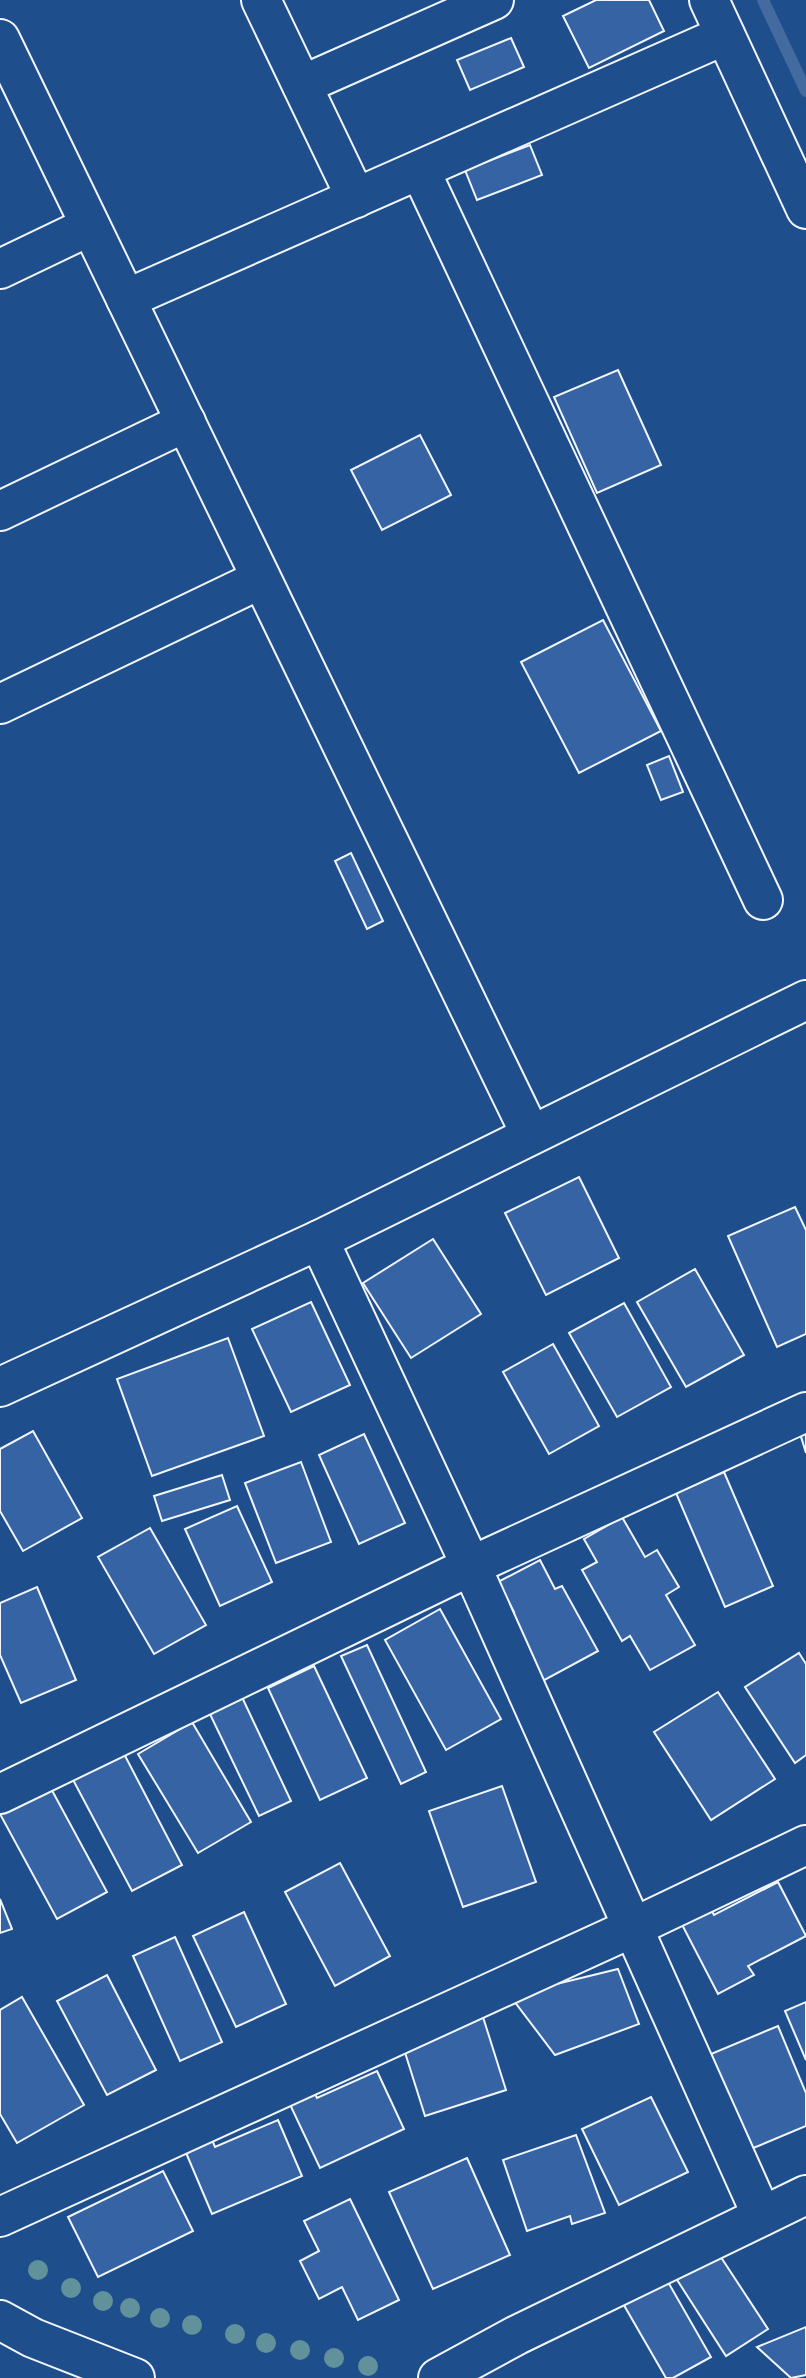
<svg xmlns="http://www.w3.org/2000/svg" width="806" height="2378" font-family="'Roboto Condensed',sans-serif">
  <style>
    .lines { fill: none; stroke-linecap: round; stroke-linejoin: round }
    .stream { stroke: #446ba0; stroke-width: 12 }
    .building { fill: #3563a3; stroke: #f2f6ff; stroke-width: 2 }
    .minor-casing { stroke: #f2f6ff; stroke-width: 42 }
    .minor { stroke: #1f4e8c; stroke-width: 38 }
    .tree { fill: #61919a }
  </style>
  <rect width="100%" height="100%" fill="#1f4e8c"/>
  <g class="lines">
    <path class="stream" d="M763,0l43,91"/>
  </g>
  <g class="building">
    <path d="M596,0h53l15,31 -75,37 -26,-52z"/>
    <path d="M511,38l13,29 -54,23 -13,-30z"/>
    <path d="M530,145l12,30 -65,25 -12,-30z"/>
    <path d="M618,370l43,95 -64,28 -43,-96z"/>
    <path d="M420,435l31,60 -69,35 -31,-60z"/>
    <path d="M603,620l58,111 -82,42 -58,-111z"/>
    <path d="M669,756l14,36 -22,8 -14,-35z"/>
    <path d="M351,853l32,68 -16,8 -32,-68z"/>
    <path d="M579,1177l40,81 -73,37 -41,-82z"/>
    <path d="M795,1207l11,23v104l-29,13 -49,-111z"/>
    <path d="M433,1239l48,75 -70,44 -48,-75z"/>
    <path d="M695,1269l49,86 -58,32 -49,-85z"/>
    <path d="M311,1302l39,83 -59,27 -39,-83z"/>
    <path d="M624,1303l47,84 -54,30 -48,-84z"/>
    <path d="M228,1338l36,98 -112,40 -35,-97z"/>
    <path d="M553,1344l46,82 -50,28 -46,-82z"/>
    <path d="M806,1424v29l-8,-26z"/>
    <path d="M33,1431l49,87 -59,33 -23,-40v-62z"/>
    <path d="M364,1434l41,89 -46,21 -40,-89z"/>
    <path d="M301,1462l30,80 -55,21 -31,-80z"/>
    <path d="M724,1472l49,114 -48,21 -49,-114z"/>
    <path d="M222,1475l8,25 -68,21 -8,-25z"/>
    <path d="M237,1506l35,76 -52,24 -35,-77z"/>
    <path d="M622,1517l23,40 12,-7 22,37 -13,8 29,50 -45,25 -20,-34 -8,5 -40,-71 15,-8 -13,-23z"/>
    <path d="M150,1528l56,97 -52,29 -56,-97z"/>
    <path d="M540,1560l15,29 7,-3 36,65 -59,32 -35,-66 10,-5 -16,-30z"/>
    <path d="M37,1587l39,93 -55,23 -21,-48v-52z"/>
    <path d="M440,1609l61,110 -55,31 -61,-110z"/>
    <path d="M367,1645l59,127 -25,12 -60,-128z"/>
    <path d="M799,1653l7,11v91l-11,8 -50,-76z"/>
    <path d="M314,1666l53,112 -47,22 -52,-112z"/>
    <path d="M718,1692l57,87 -64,41 -57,-88z"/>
    <path d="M241,1695l50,106 -32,15 -51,-106z"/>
    <path d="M192,1722l59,100 -53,31 -60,-99z"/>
    <path d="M122,1750l60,115 -50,26 -61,-115z"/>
    <path d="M48,1783l59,109 -50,27 -57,-105v-6z"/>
    <path d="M502,1786l34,96 -73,25 -34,-96z"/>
    <path d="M340,1863l50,93 -55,30 -50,-94z"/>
    <path d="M778,1882l28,54 -58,30 6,9 -36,19 -41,-79 29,-15 8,15z"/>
    <path d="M0,1899l12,30 -12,4z"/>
    <path d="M244,1912l42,92 -50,23 -43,-91z"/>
    <path d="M175,1937l47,105 -42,19 -47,-105z"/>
    <path d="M618,1969l21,55 -84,31 -57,-75 34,10z"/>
    <path d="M107,1975l49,95 -49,25 -50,-94z"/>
    <path d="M22,1997l62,108 -67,38 -17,-29v-104z"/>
    <path d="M806,2002v58l-21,-49z"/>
    <path d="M483,2017l23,73 -81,26 -23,-73z"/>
    <path d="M778,2026l28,67v33l-55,23 -40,-95z"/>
    <path d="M377,2071l27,58 -84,39 -35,-74 24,-12 8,16z"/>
    <path d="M651,2097l37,75 -69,33 -37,-76z"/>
    <path d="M278,2120l24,56 -90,38 -31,-73 27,-11 7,17z"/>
    <path d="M576,2135l29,78 -33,11 -2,-8 -43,15 -24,-71z"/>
    <path d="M467,2158l43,97 -77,34 -44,-97z"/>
    <path d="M163,2171l30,60 -95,46 -30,-60z"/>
    <path d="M350,2199l49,101 -41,20 -16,-33 -23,12 -19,-38 19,-10 -15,-30z"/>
    <path d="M713,2245l55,84 -42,27 -54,-84z"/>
    <path d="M664,2275l47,82 -38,21h-7l-45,-78z"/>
    <path d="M806,2327v48l-15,3 -34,-31z"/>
  </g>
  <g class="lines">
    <g class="minor-casing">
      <g id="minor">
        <path d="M261,0l95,198"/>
        <path d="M709,0l97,209"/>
        <path d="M0,39l531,1096"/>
        <path d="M302,85l192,-85"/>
        <path d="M420,170l343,730"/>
        <path d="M0,269l90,-43"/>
        <path d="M126,299l599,-264"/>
        <path d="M0,511l186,-89"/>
        <path d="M0,704l261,-125"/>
        <path d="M319,1240l152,326 291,650"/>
        <path d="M0,1387l319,-147 487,-240"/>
        <path d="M0,1794l471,-228 335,-154"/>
        <path d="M0,2217l634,-290 172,-82"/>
        <path d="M0,2320l33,18 102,40"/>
        <path d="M438,2378l79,-43 289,-140"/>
      </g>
    </g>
    <use href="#minor" class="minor"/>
  </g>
  <g class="tree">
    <circle cx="38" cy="2270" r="10"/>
    <circle cx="71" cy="2288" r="10"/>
    <circle cx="103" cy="2301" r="10"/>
    <circle cx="130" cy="2308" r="10"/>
    <circle cx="160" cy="2318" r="10"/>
    <circle cx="192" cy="2325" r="10"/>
    <circle cx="235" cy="2334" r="10"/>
    <circle cx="266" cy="2343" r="10"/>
    <circle cx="300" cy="2350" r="10"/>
    <circle cx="334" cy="2358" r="10"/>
    <circle cx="368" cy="2366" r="10"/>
  </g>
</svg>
